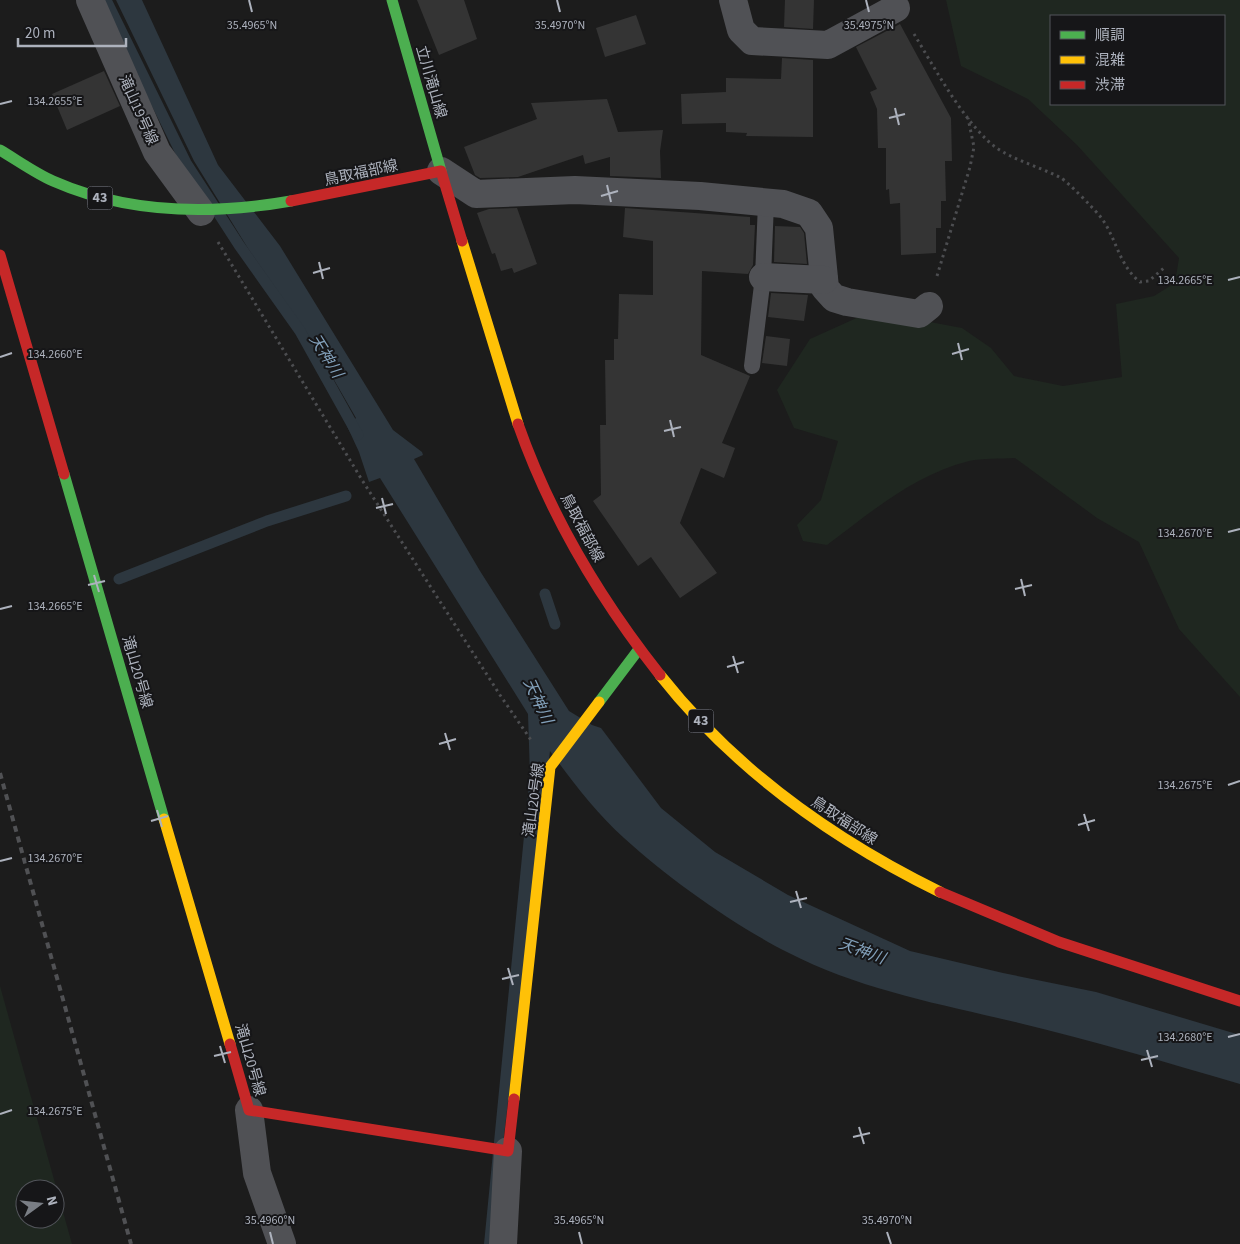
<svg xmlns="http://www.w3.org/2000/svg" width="1240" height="1244" font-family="'Source Sans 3','Noto Sans JP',sans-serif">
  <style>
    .green { fill: #1f2720; fill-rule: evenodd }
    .water { fill: #2d373f }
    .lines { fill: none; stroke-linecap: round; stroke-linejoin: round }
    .stream { stroke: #2d373f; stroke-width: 11 }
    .building { fill: #343434 }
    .path { stroke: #4c4d50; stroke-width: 3; stroke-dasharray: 2.5 4; stroke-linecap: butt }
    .lane { stroke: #505155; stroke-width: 16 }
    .street { stroke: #505155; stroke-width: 28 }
    .fast { stroke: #4caf50; stroke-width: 11 }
    .slow { stroke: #ffc107; stroke-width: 11 }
    .jam { stroke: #c62828; stroke-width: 11 }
    .rail { stroke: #505154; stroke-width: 4; stroke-dasharray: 6 5; stroke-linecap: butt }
    .ticks { fill: none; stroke: #adb2bd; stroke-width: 2 }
    .labels { text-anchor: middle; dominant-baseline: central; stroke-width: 4; stroke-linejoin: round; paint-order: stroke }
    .shield { fill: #161618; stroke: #80838c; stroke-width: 1 }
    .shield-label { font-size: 14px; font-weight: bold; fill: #adb2bd }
    .street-label { font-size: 15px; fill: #adb2bd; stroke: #161618 }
    .water-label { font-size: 16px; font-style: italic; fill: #82a0ba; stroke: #161618 }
    .ticks-label { font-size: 12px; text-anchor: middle; fill: #adb2bd; stroke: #161618; stroke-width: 4; stroke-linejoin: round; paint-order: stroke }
  </style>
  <rect width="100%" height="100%" fill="#1c1c1c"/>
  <g class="green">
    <path d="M946,0h294v697l-61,-68 -40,-87 -42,-24 -82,-60c-15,1 -32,0 -46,3 -55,14 -98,51 -142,84l-24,-4 -6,-16 24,-25 17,-59 -44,-13 -17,-38 33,-51 51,-23 42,1 59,11 29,20 23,28 49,10 59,-9 -6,-73 38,-8 21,-13 4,-25 -102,-113 -49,-46 -67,-33zM1051,16h173v88h-173z"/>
    <path d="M0,986l72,258h-72zM25,1189h30v30h-30z"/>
  </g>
  <path class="water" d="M116,0h26l76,165 62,81 113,184 29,22 1,3 -9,4 66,112 89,140 23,14 9,3 60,80 54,44 73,43 122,56 93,22 93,19 144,43v49c-75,-22 -149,-44 -225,-62 -76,-18 -156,-33 -226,-69 -54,-27 -120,-74 -165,-115 -28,-25 -52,-57 -74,-87l-59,493h-7l46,-469 -2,-61 -148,-236 -11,4 -10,-30 -12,-26 9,-8 -49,-85 -58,-83 -55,-89z"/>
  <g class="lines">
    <g class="stream">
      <path d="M106,0l80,163 53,82 61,86 58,104"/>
      <path d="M119,579l148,-58 79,-25"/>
      <path d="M545,594l10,30"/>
    </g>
  </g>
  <g class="building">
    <path d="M417,0h47l13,39 -38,16z"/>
    <path d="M785,0h29l-1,29 -29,-2z"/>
    <path d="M636,15l10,29 -41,13 -9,-29z"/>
    <path d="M900,24l51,94 1,43h-7l1,40h-5v27h-5v25l-35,2 -1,-52 -10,1 -1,-15 -3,1v-42h-8l-1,-39 -7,-17 7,-3 -21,-42z"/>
    <path d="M782,58l31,2v77l-67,-1 1,-3 -21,-1v-9l-44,1 -1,-30 45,-2v-14l55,1z"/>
    <path d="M104,71l16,35 -53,24 -15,-36z"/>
    <path d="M607,99l11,33 45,-2 -3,21 1,27 -51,-2v-19l-25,7 -2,-9 -65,22 -38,1 -5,-3 -11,-28 73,-28 -6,-16z"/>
    <path d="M517,208l20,56 -23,9 -2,-5 -11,3 -6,-18 -3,1 -15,-41 12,-4z"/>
    <path d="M625,208l125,9v8h5l-2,40 -5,9 -46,-3 -1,84 49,21 -28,67 13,5 -11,30 -23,-10 -21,55 37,50 -37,25 -29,-41 -13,9 -45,-65 8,-6 -1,-70h6l-1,-65h9v-21h4l1,-45 34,1v-54l-30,-4z"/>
    <path d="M775,226l25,1 4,6 3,31 -33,-2z"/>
    <path d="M771,293l37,2 -4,26 -36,-4z"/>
    <path d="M766,336l24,3 -3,27 -25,-3z"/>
  </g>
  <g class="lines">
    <g class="path">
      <path d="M914,34c20,33 45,79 73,106 19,19 50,25 74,38 7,4 32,30 38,37 17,20 19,50 41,67l9,-1 16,-14"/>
      <path d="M218,242l144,238 138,215 31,45"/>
      <path d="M937,276l33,-109 4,-20 -6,-29"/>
    </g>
    <path class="lane" d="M752,366l11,-89 3,-74"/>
    <g class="street">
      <path d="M90,0l67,152 44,60"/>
      <path d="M733,0l8,30 11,11 76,4 68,-37"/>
      <path d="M441,171l35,23 99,-4 125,6 83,8 26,9 10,15 6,60 9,10 13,4 72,12 10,-8"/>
      <path d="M763,277l61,3"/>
      <path d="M249,1110l8,63 25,71"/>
      <path d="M503,1244l5,-93"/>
    </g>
    <g class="fast">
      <path d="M392,0l49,171"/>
      <path d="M0,150c17,10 35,23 53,31 75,33 158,34 238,20"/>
      <path d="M64,474l100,345"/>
      <path d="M599,702l40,-53"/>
    </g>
    <g class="slow">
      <path d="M462,241l56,183"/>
      <path d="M660,675c75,95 172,164 280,217"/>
      <path d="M164,819l66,225"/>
      <path d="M514,1099l36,-332 49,-65"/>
    </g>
    <g class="jam">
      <path d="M291,201l150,-30 21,70"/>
      <path d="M0,255l64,219"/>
      <path d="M518,424c32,91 82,175 142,251"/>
      <path d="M940,892l119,50 181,59"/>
      <path d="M230,1044l19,66 259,41 6,-52"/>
    </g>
    <path class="rail" d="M0,773l131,471"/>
  </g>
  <path class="ticks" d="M249,0l3,12M557,0l3,12M866,0l3,12M0,104l12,-3M895,108l4,17M889,118l16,-4M607,185l4,17M601,196l17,-5M319,262l4,17M313,273l17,-5M1228,280l12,-3M958,343l4,17M952,354l17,-5M0,357l12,-4M670,420l4,17M664,431l17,-4M382,498l4,16M376,508l17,-4M1228,532l12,-3M94,575l5,17M1021,579l4,17M88,585l17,-4M1015,589l17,-4M0,609l12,-3M733,656l5,17M727,667l17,-5M445,733l5,17M439,744l17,-5M1228,785l12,-4M157,810l5,17M1084,814l5,17M151,821l17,-5M1078,825l17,-5M0,861l12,-3M796,891l5,17M790,902l17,-4M508,968l5,17M502,979l17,-4M1228,1037l12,-3M220,1046l5,17M1147,1050l5,17M214,1056l17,-4M1141,1060l17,-4M0,1114l12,-4M859,1127l5,17M853,1137l17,-4M270,1232l3,12M579,1232l3,12M887,1232l4,12"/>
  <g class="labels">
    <g class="shield">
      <rect x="87.5" y="186.5" width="25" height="23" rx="4"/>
      <rect x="688.5" y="709.5" width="25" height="23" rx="4"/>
    </g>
    <g class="shield-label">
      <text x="100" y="198">43</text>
      <text x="701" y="721">43</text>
    </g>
    <g class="street-label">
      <text transform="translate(431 82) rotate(74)">立川滝山線</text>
      <text transform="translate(138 110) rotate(66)">滝山19号線</text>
      <text transform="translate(361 173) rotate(-12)">鳥取福部線</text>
      <text transform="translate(582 528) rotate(62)">鳥取福部線</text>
      <text transform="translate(137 672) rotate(74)">滝山20号線</text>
      <text transform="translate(534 800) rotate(-82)">滝山20号線</text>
      <text transform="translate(844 821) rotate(33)">鳥取福部線</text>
      <text transform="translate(250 1060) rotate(74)">滝山20号線</text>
    </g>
    <g class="water-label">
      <text transform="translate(326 356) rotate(58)">天神川</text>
      <text transform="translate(538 701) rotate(65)">天神川</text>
      <text transform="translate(862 951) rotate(20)">天神川</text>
    </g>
  </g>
  <g class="ticks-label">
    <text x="252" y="29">35.4965°N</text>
    <text x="560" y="29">35.4970°N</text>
    <text x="869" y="29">35.4975°N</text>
    <text x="55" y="105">134.2655°E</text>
    <text x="1185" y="284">134.2665°E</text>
    <text x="55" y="358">134.2660°E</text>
    <text x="1185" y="537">134.2670°E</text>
    <text x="55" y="610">134.2665°E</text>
    <text x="1185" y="789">134.2675°E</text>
    <text x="55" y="862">134.2670°E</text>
    <text x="1185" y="1041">134.2680°E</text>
    <text x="55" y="1115">134.2675°E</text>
    <text x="270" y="1224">35.4960°N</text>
    <text x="579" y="1224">35.4965°N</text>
    <text x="887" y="1224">35.4970°N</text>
  </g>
  <rect x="1050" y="15" width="175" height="90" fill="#161618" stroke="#52545a"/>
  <rect x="1060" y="31" width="25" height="8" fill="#4caf50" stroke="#52545a"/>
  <text x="1095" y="40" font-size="15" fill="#adb2bd">順調</text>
  <rect x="1060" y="56" width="25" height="8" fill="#ffc107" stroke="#52545a"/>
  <text x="1095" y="65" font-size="15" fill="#adb2bd">混雑</text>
  <rect x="1060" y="81" width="25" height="8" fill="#c62828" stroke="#52545a"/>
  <text x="1095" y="90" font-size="15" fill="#adb2bd">渋滞</text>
  <g transform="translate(40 1204) rotate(75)"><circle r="24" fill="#161618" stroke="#52545a"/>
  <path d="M0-4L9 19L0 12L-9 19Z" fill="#7a7e85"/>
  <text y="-8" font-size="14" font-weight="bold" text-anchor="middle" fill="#adb2bd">N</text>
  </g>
  <path d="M18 38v8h108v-8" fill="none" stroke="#adb2bd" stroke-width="2.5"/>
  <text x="25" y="38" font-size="15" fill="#adb2bd" stroke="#161618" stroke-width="4" paint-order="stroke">20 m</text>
</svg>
